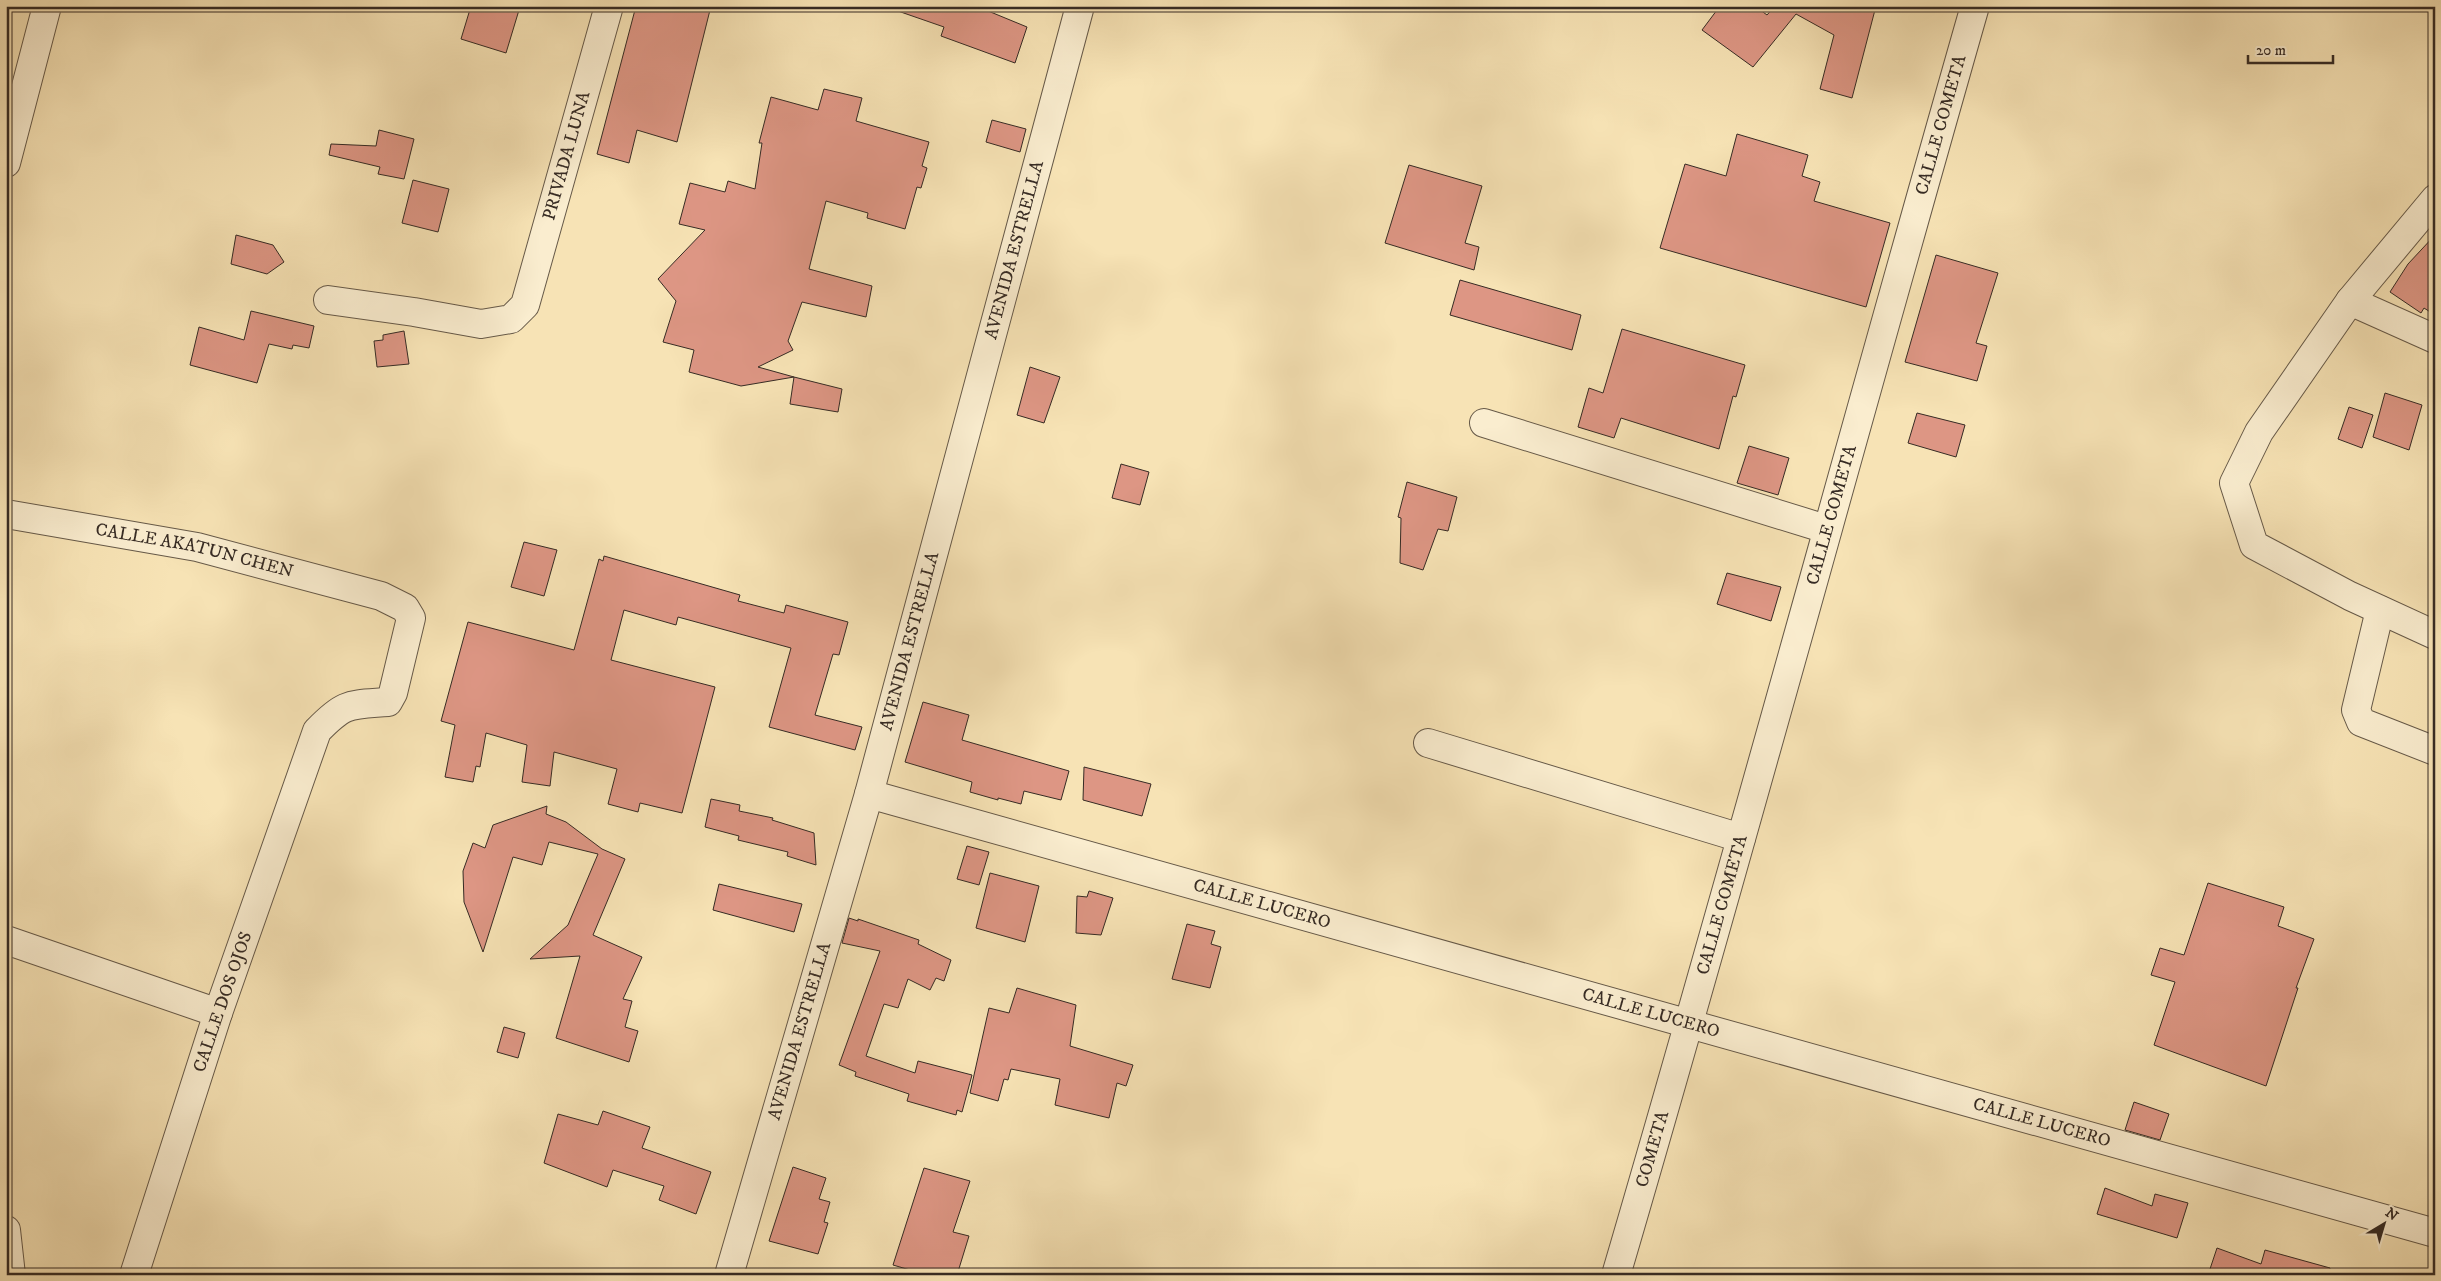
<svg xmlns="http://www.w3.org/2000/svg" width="2441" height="1281" font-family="'IM FELL DW Pica',serif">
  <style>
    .building { fill: #dd9684; stroke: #362b24 }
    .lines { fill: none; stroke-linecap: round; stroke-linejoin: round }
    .street-casing { stroke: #665948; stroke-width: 30 }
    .street { stroke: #faedcf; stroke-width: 28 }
    .labels { text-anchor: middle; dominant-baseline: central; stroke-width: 4; stroke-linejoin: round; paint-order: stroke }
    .street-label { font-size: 18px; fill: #362b24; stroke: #faedcf }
  </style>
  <rect width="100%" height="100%" fill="#f7e3b5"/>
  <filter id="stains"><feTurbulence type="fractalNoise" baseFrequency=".004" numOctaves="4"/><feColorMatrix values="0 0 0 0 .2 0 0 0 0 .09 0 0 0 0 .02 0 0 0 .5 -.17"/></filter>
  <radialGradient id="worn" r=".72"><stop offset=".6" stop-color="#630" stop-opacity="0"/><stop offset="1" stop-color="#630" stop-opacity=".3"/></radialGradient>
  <g class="building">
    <path d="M471,6h34l14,4 -13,43 -45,-14z"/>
    <path d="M636,6h75l-34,136 -40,-12 -8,33 -32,-9z"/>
    <path d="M895,6h81l51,21 -12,36 -74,-27 3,-9 -49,-17z"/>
    <path d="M1720,6h35l12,9 8,-9h101l-24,92 -32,-9 14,-54 -38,-21 -43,53 -51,-37z"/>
    <path d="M824,89l38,9 -6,23 73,21 -7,24 5,2 -6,20 -4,-1 -12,42 -38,-11 1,-5 -42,-12 -17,68 63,17 -6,31 -64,-15 -14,39 5,9 -35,17 36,10 -53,9 -52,-14 5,-22 -31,-8 13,-41 -18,-22 47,-49 -26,-6 11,-41 35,9 3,-11 27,8 7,-46h-3l12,-46 47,13z"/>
    <path d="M992,120l34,9 -6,23 -34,-10z"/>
    <path d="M379,130l35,9 -10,40 -26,-5 2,-7 -51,-12 2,-11 45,2z"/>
    <path d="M1737,134l71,21 -6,21 18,6 -6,19 76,22 -24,84 -206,-59 25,-84 41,12z"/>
    <path d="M1409,165l73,21 -17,57 14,4 -5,23 -89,-27z"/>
    <path d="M413,180l36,9 -11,43 -36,-9z"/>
    <path d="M236,235l37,10 11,17 -17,12 -36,-10z"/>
    <path d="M2435,235v80l-11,-7 -3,5 -31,-21 18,-28z"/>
    <path d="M1936,255l62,18 -22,70 11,3 -10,35 -72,-19z"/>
    <path d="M1460,280l121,35 -9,35 -122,-35z"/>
    <path d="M251,311l63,15 -5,22 -16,-3 -1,4 -23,-5 -12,39 -67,-18 9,-38 45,13z"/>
    <path d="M1622,329l123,36 -9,32 -3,-1 -14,53 -98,-31 -7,20 -36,-11 11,-39 14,5z"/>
    <path d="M404,331l5,33 -32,3 -3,-26 9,-1v-5z"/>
    <path d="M1030,367l30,10 -16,46 -27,-8z"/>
    <path d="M794,377l48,12 -4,23 -48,-8z"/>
    <path d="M2385,393l37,12 -13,45 -36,-13z"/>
    <path d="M2349,407l24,8 -11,33 -24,-9z"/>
    <path d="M1917,413l48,12 -9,32 -48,-14z"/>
    <path d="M1749,446l40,12 -11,37 -41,-12z"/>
    <path d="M1121,464l28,8 -9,33 -28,-7z"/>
    <path d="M1407,482l50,15 -9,34 -10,-2 -15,41 -23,-7 1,-45 -3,-1z"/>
    <path d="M524,542l33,8 -13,46 -33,-9z"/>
    <path d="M604,556l136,39 -2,6 46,12 2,-8 62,17 -9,33 -6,-1 -18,61 47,12 -7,23 -86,-23 22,-79 -113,-31 -2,8 -52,-15 -13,50 104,27 -33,126 -42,-10 -2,9 -30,-8 9,-35 -63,-17 -4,34 -28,-4 5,-37 -41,-12 -6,34 -4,-1 -3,16 -28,-5 10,-52 -14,-4 27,-99 106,28 25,-91 4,2z"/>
    <path d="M1727,573l54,14 -10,34 -54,-17z"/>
    <path d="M923,702l46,13 -7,25 107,31 -8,29 -37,-9 -3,13 -23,-6v2l-28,-8 2,-10 -67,-20z"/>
    <path d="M1084,767l67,17 -9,32 -59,-16z"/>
    <path d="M711,799l29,6 -1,6 34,7 -1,2 42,13 2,32 -29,-9 1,-4 -50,-12 1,-4 -34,-9z"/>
    <path d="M547,806l-1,8 20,8 36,27 23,10 -32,76 49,22 -19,42 9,2 -7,26 13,4 -9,31 -73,-24 24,-82 -50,3 38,-34 30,-71 -49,-12 -7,23 -29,-8 -30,95 -19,-50 -1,-31 10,-28 12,5 8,-23z"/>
    <path d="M967,846l22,6 -10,33 -22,-6z"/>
    <path d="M990,873l49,13 -14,56 -49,-14z"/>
    <path d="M2208,883l76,24 -6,19 36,13 -18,49h2l-32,98 -112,-41 21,-63 -24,-7 9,-27 24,7z"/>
    <path d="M719,884l83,20 -8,28 -81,-22z"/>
    <path d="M1089,891l24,7 -12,37 -25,-2 1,-37 10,1z"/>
    <path d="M849,918l9,3v-2l61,21 -1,4 33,16 -7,21 -8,-3 -6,12 -22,-11 -10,29 -14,-4 -18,52 49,17 3,-12 54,14 -10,37 -5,-2 -1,5 -49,-14 2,-7 -54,-18 1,-4 -17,-7 41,-114 -38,-8z"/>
    <path d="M1187,924l28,7 -4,13 10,3 -11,41 -38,-9z"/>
    <path d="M1017,988l59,17 -6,41 63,19 -7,21 -9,-3 -8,35 -54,-13 5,-26 -49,-10 -3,11 -4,-1 -6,22 -28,-8 19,-85 20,5z"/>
    <path d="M504,1027l21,6 -7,25 -21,-6z"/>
    <path d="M2134,1102l35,12 -9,26 -35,-10z"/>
    <path d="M603,1111l47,16 -8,21 69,24 -15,42 -37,-14 5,-14 -51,-16 -6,17 -63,-24 14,-49 40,11z"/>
    <path d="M793,1167l33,11 -7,21 11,3 -6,20 4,1 -10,31 -49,-13z"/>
    <path d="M924,1168l46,13 -17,51 16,4 -12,39h-30l-34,-10z"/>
    <path d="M2105,1188l47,18 3,-12 33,9 -11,35 -80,-24z"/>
    <path d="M2217,1248l44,16 4,-14 65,18 -1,7h-121z"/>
  </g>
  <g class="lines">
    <g class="street-casing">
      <g id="street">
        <path d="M6,163l41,-157"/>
        <path d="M2435,199l-85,102 -91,131 -25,51 20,62 96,51 85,39"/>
        <path id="s1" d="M328,300l86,12 67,12 30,-5 14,-14 84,-299"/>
        <path d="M2350,301l85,38"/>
        <path d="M1484,423l342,106"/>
        <path id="s2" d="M6,514l191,33 184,49 24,12 6,10 -18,75 -5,9c-39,3 -43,0 -71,29l-99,282 -84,262"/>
        <path d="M2380,610l-24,100 5,12 74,29"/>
        <path d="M1428,743l313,95"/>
        <path id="s3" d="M869,794l1566,439"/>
        <path d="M6,940l212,73"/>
        <path d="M6,1230l5,45"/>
        <path id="s4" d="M729,1275l140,-481 211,-788"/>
        <path id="s5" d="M1616,1275c124,-422 238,-846 359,-1269"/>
      </g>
    </g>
    <use href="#street" class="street"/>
  </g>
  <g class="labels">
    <g class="street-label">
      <text stroke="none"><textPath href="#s5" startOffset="1195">CALLE COMETA</textPath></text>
      <text stroke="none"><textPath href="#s1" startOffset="360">PRIVADA LUNA</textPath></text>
      <text stroke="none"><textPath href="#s4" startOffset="1064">AVENIDA ESTRELLA</textPath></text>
      <text stroke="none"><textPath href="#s5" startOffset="790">CALLE COMETA</textPath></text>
      <text stroke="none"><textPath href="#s2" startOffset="192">CALLE AKATUN CHEN</textPath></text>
      <text stroke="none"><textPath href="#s4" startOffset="659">AVENIDA ESTRELLA</textPath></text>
      <text stroke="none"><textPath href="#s3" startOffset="408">CALLE LUCERO</textPath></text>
      <text stroke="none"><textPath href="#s5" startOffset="385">CALLE COMETA</textPath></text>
      <text transform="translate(223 1002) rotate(-71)">CALLE DOS OJOS</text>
      <text stroke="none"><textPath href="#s3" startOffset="812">CALLE LUCERO</textPath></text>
      <text stroke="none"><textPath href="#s4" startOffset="254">AVENIDA ESTRELLA</textPath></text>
      <text stroke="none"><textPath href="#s3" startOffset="1218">CALLE LUCERO</textPath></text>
      <text stroke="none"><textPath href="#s5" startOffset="131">COMETA</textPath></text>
    </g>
  </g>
  <rect width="2441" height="1281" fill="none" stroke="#f7e3b5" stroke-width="25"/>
  <rect x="8" y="8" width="2426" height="1266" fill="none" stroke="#362b24" stroke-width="2.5"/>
  <rect x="12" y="12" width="2416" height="1256" fill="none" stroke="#362b24"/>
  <g transform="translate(2384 1224) rotate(38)" stroke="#faedcf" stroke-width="4" paint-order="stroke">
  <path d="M0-4L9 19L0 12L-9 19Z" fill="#362b24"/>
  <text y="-8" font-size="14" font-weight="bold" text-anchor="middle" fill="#362b24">N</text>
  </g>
  <path d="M2248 55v8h85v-8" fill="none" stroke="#362b24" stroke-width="2.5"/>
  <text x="2256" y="55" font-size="15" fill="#362b24" stroke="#faedcf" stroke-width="4" paint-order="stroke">20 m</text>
  <rect width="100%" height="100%" filter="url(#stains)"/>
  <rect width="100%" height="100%" fill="url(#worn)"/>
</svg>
